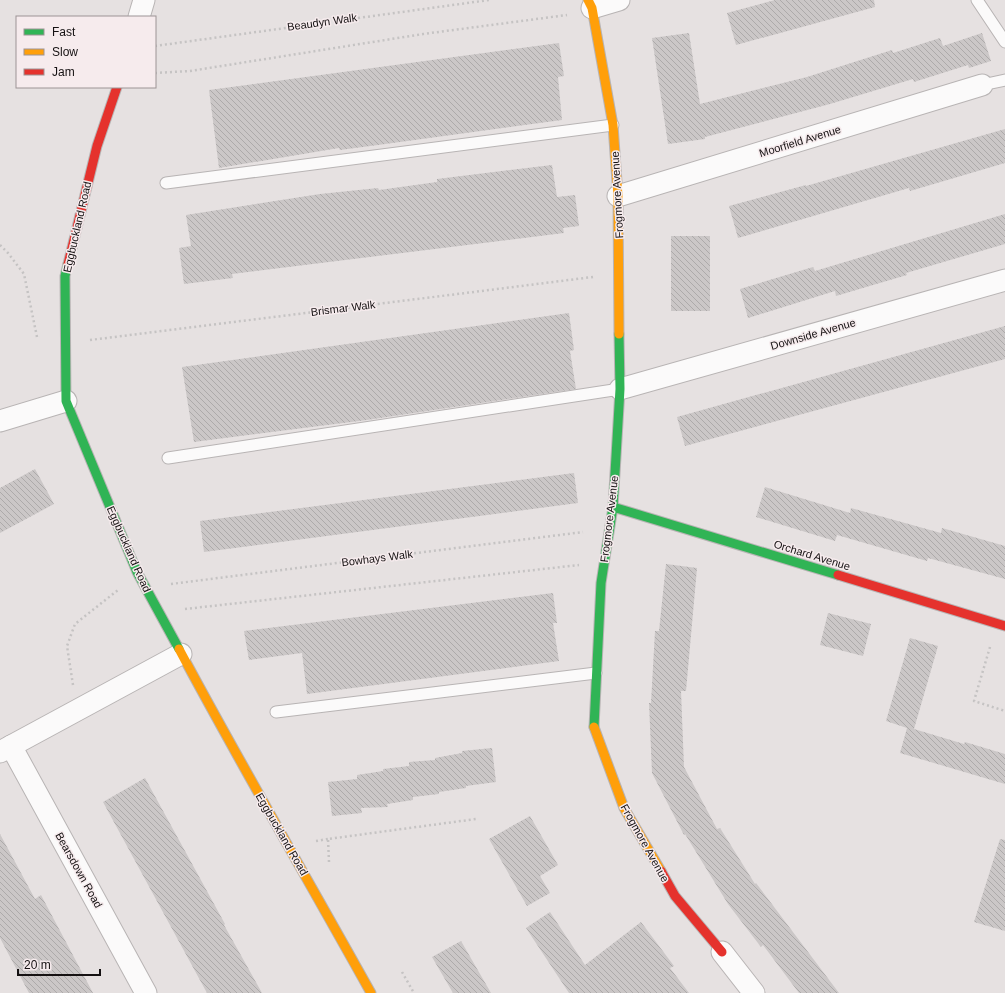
<svg xmlns="http://www.w3.org/2000/svg" width="1005" height="993" font-family="Arial,sans-serif">
  <style>
    .building { fill: url(#building-back-hatch) }
    .lines { fill: none; stroke-linecap: round; stroke-linejoin: round }
    .lane-casing { stroke: #b8b4b4; stroke-width: 13 }
    .street-casing { stroke: #b8b4b4; stroke-width: 23 }
    .fast-casing { stroke: #b8b4b4; stroke-width: 11 }
    .slow-casing { stroke: #b8b4b4; stroke-width: 11 }
    .jam-casing { stroke: #b8b4b4; stroke-width: 11 }
    .path { stroke: #c5c3c3; stroke-width: 2.5; stroke-dasharray: 2 3; stroke-linecap: butt }
    .lane { stroke: #fbfafa; stroke-width: 11 }
    .street { stroke: #fbfafa; stroke-width: 21 }
    .fast { stroke: #30b455; stroke-width: 9 }
    .slow { stroke: #ff9f0a; stroke-width: 9 }
    .jam { stroke: #e5322d; stroke-width: 9 }
    .labels { text-anchor: middle; dominant-baseline: central; stroke-width: 3; stroke-linejoin: round; paint-order: stroke }
    .street-label { font-size: 11px; fill: #151112; stroke: #f6ebed }
  </style>
  <defs>
    <pattern id="building-back-hatch" width="6" height="6" patternUnits="userSpaceOnUse"><rect width="6" height="6" fill="#cbc7c7"/><path d="M-1 5l2 2M0 0l6 6M5-1l2 2" fill="none" stroke="#adaaaa"/></pattern>
  </defs>
  <rect width="100%" height="100%" fill="#e6e1e1"/>
  <g class="building">
    <path d="M775,0h99l1,7 -139,38 -9,-32z"/>
    <path d="M689,33l11,71 107,-27 85,-27 1,3 47,-15 3,8 39,-13 9,28 -22,7 -1,-3 -54,17 -1,-3 -83,25 -125,33v2l-37,5 -16,-106z"/>
    <path d="M559,43l5,33 -6,1 4,43 -184,25 -38,5 -1,-2 -120,20 -10,-78z"/>
    <path d="M1005,129v34l-95,28 -1,-3 -171,50 -9,-32 77,-21v1z"/>
    <path d="M552,165l5,32 18,-2 4,31 -16,2 1,5 -332,41 1,4 -49,6 -5,-36 12,-2 -5,-31 134,-21 58,-6 1,2 58,-8v-3z"/>
    <path d="M1005,214v30l-99,29 1,2 -34,10 -37,11 -1,-5 -87,27 -8,-29 73,-22 2,4z"/>
    <rect x="671" y="236" width="39" height="75"/>
    <path d="M569,313l5,37 -4,1 6,38 -209,31 -173,22 -12,-75z"/>
    <path d="M1005,326v33l-320,87 -8,-29z"/>
    <path d="M35,469l19,35 -54,29v-45z"/>
    <path d="M574,473l4,30 -374,49 -4,-31z"/>
    <path d="M765,487l85,26 1,-5 90,25 1,-5 63,18v33l-77,-21 -1,3 -90,-26 -2,6 -79,-24z"/>
    <path d="M666,564l31,4 -11,123h-5l3,76 33,62 3,-1 35,56 1,-1 83,110h-40l-36,-48 -2,2 -33,-43 -43,-70 -1,1 -32,-62 -3,-70h2l4,-72h4z"/>
    <path d="M553,593l4,30h-4l6,38 -252,33 -5,-41 -53,7 -5,-29z"/>
    <path d="M828,613l43,11 -8,32 -43,-11z"/>
    <path d="M910,638l28,8 -24,83 50,15 1,-2 40,12v30l-105,-31 7,-25 -21,-7z"/>
    <path d="M492,748l4,34 -30,4v2l-27,4v2l-26,3v3l-26,4 1,3 -27,1 1,5 -30,3 -4,-34 29,-3v-4l26,-4v-2l26,-3v-4l26,-2v-2l27,-5v-2z"/>
    <path d="M145,778l80,146 -1,1 38,68h-55l-12,-22 -92,-169z"/>
    <path d="M530,816l28,49 -18,11 10,17 -23,13 -38,-67z"/>
    <path d="M0,834l35,65 6,-4 52,98h-64l-29,-55z"/>
    <path d="M1000,839l5,1v91l-31,-9z"/>
    <path d="M550,912l35,53 56,-43 33,44 -4,2 19,25h-120l-43,-65z"/>
    <path d="M461,941l30,52h-38l-21,-36z"/>
  </g>
  <g class="lines">
    <g class="lane-casing">
      <g id="lane">
        <path d="M977,0l28,42"/>
        <path d="M982,85l23,-5"/>
        <path d="M166,183l447,-58"/>
        <path d="M168,458l452,-69"/>
        <path d="M276,712l320,-39"/>
      </g>
    </g>
    <g class="street-casing">
      <g id="street">
        <path d="M592,8l27,-8"/>
        <path d="M139,17l5,-17"/>
        <path d="M618,196l364,-111"/>
        <path d="M620,389l385,-109"/>
        <path d="M0,421l66,-20"/>
        <path d="M11,746l170,-92"/>
        <path d="M0,752l11,-6 135,247"/>
        <path d="M722,952l32,41"/>
      </g>
    </g>
    <g class="fast-casing">
      <g id="fast">
        <path d="M68,264l-3,12 1,125 71,171 42,77"/>
        <path d="M613,507l225,68"/>
        <path d="M594,727l7,-144 12,-76 7,-118 -1,-55"/>
      </g>
    </g>
    <g class="slow-casing">
      <g id="slow">
        <path d="M588,0l4,8 21,117 5,71 1,138"/>
        <path d="M179,649c62,116 128,229 192,344"/>
        <path d="M594,727l30,81 37,63"/>
      </g>
    </g>
    <g class="jam-casing">
      <g id="jam">
        <path d="M68,264l29,-118 20,-59"/>
        <path d="M838,575l167,51"/>
        <path d="M661,871l14,25 47,56"/>
      </g>
    </g>
    <g class="path">
      <path d="M155,46l334,-46"/>
      <path d="M155,73l35,-2 233,-37 144,-19"/>
      <path d="M0,245l8,8 16,21 13,63h3"/>
      <path d="M90,340l503,-63"/>
      <path d="M171,584l412,-52"/>
      <path d="M185,609l394,-44"/>
      <path d="M990,647l-16,54 31,10"/>
      <path d="M73,685l-6,-39 8,-22 43,-34"/>
      <path d="M316,841l12,-2"/>
      <path d="M329,862l-1,-23 148,-20"/>
      <path d="M402,972l12,21"/>
    </g>
    <use href="#lane" class="lane"/>
    <use href="#street" class="street"/>
    <use href="#fast" class="fast"/>
    <use href="#slow" class="slow"/>
    <use href="#jam" class="jam"/>
  </g>
  <g class="labels">
    <g class="street-label">
      <text transform="translate(322 22) rotate(-8)">Beaudyn Walk</text>
      <text transform="translate(800 141) rotate(-17)">Moorfield Avenue</text>
      <text transform="translate(617 195) rotate(-93)">Frogmore Avenue</text>
      <text transform="translate(77 227) rotate(-77)">Eggbuckland Road</text>
      <text transform="translate(343 308) rotate(-7)">Brismar Walk</text>
      <text transform="translate(813 334) rotate(-16)">Downside Avenue</text>
      <text transform="translate(609 519) rotate(-83)">Frogmore Avenue</text>
      <text transform="translate(129 549) rotate(66)">Eggbuckland Road</text>
      <text transform="translate(812 555) rotate(17)">Orchard Avenue</text>
      <text transform="translate(377 558) rotate(-7)">Bowhays Walk</text>
      <text transform="translate(282 834) rotate(60)">Eggbuckland Road</text>
      <text transform="translate(645 843) rotate(61)">Frogmore Avenue</text>
      <text transform="translate(79 870) rotate(61)">Bearsdown Road</text>
    </g>
  </g>
  <rect x="16" y="16" width="140" height="72" fill="#f6ebed" stroke="#9c9495"/>
  <rect x="24" y="29" width="20" height="6" fill="#30b455" stroke="#9c9495"/>
  <text x="52" y="36" font-size="12" fill="#151112">Fast</text>
  <rect x="24" y="49" width="20" height="6" fill="#ff9f0a" stroke="#9c9495"/>
  <text x="52" y="56" font-size="12" fill="#151112">Slow</text>
  <rect x="24" y="69" width="20" height="6" fill="#e5322d" stroke="#9c9495"/>
  <text x="52" y="76" font-size="12" fill="#151112">Jam</text>
  <path d="M18 969v6h82v-6" fill="none" stroke="#151112" stroke-width="2"/>
  <text x="24" y="969" font-size="12" fill="#151112" stroke="#f6ebed" stroke-width="3" paint-order="stroke">20 m</text>
</svg>
